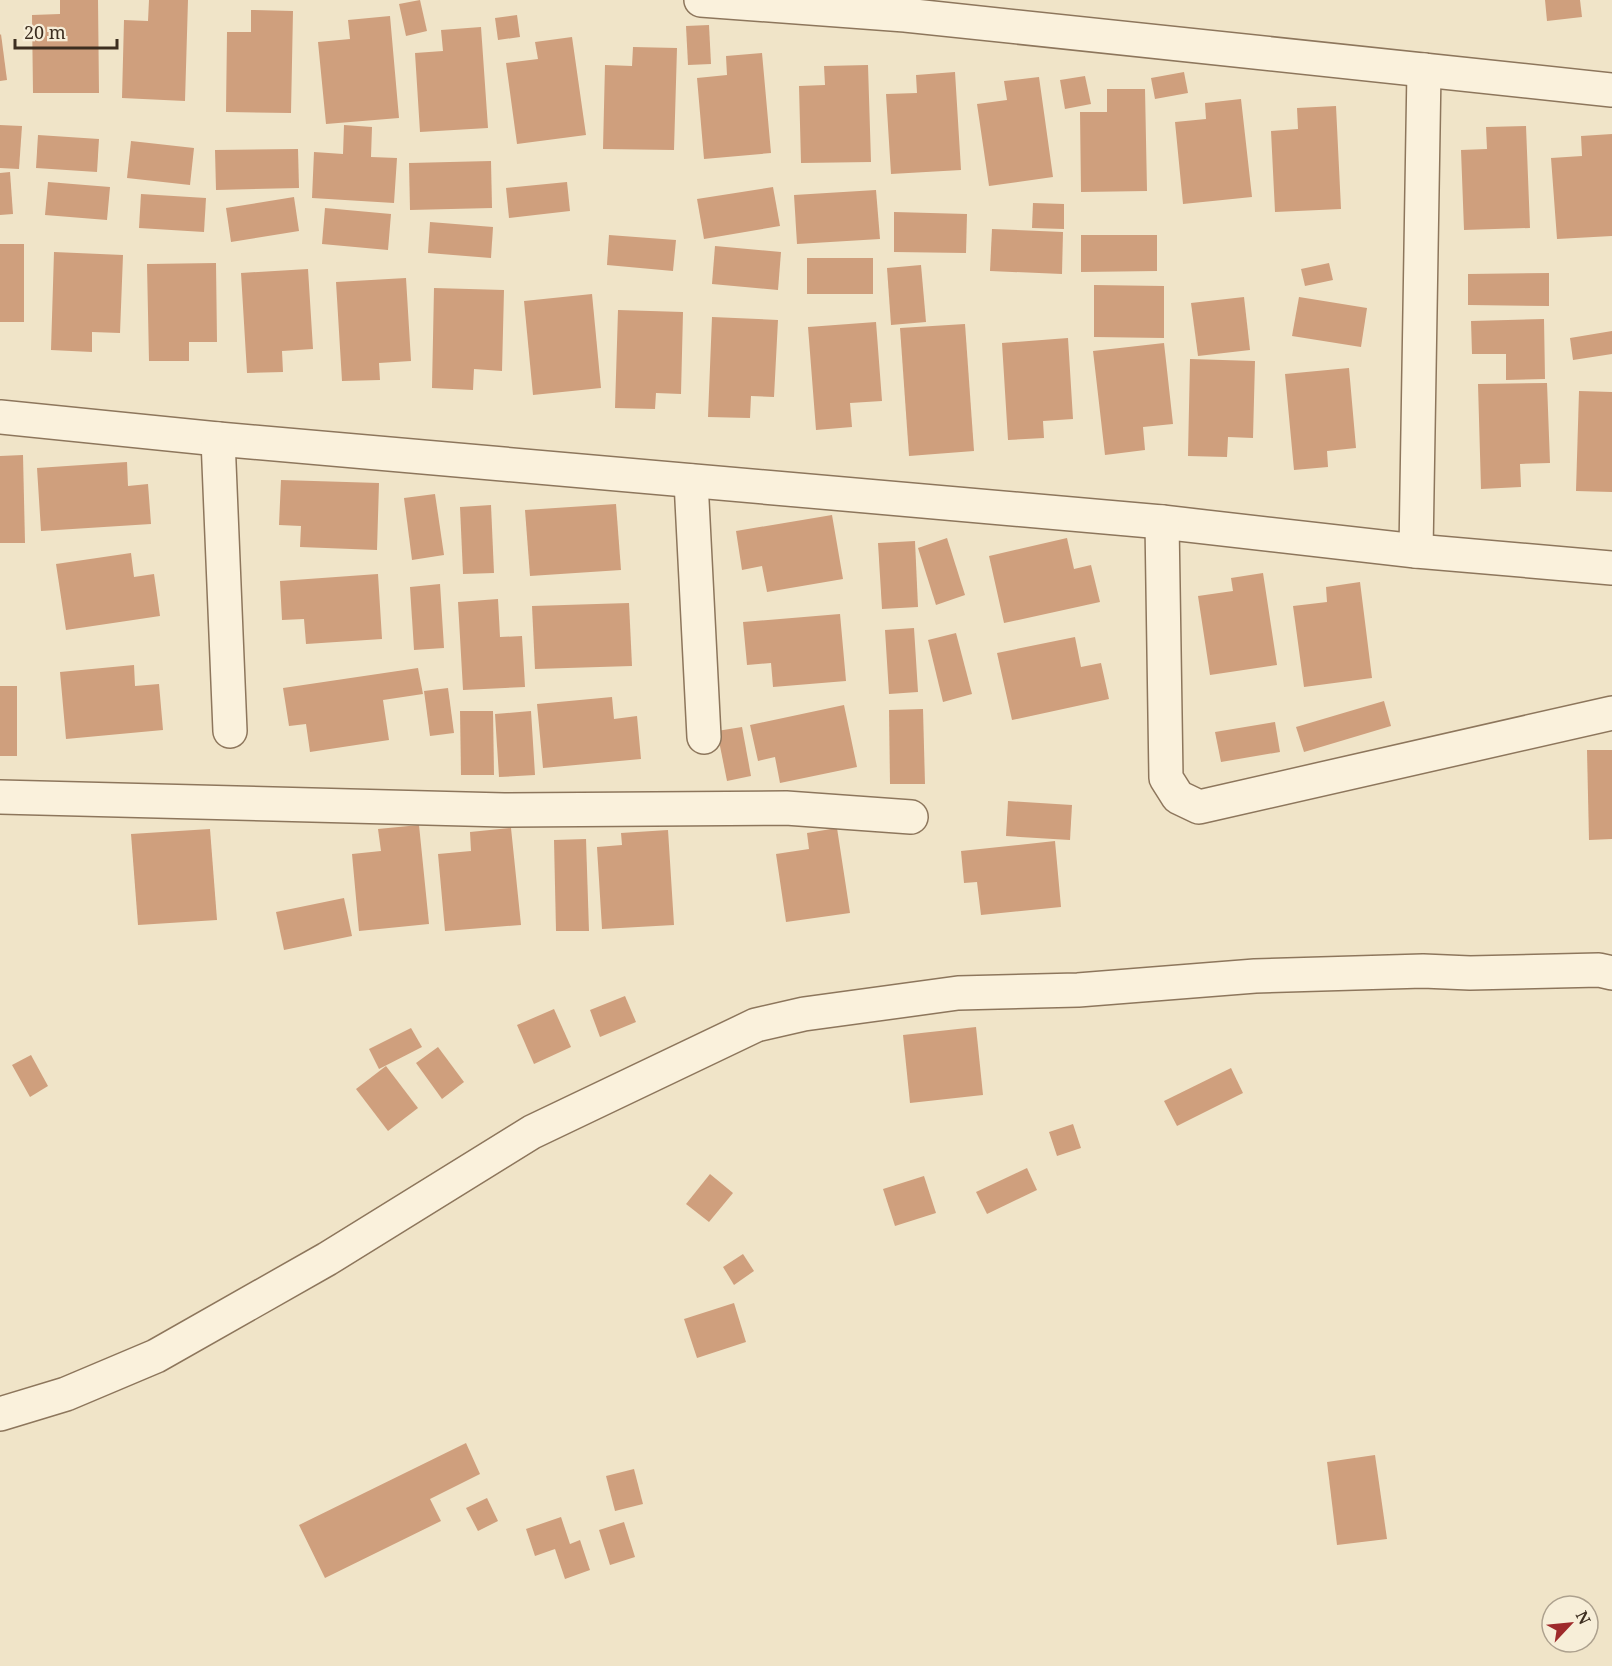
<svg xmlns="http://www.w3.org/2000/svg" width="1612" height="1666" font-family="'Noto Serif',serif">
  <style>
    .building { fill: #cf9f7d }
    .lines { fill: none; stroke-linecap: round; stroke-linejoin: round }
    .street-casing { stroke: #8d765c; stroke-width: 36 }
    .street { stroke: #faf1dc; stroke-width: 33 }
  </style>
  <rect width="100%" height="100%" fill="#f0e4c8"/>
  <g class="building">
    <path d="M60,0h38l1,93h-66l-1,-78 28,-1z"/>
    <path d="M149,0h39l-3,101 -63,-3 2,-78 24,1z"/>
    <path d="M420,0l7,31 -21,5 -7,-32z"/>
    <path d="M1545,0h35l2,17 -35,4z"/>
    <path d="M251,10l42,1 -2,102 -65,-1 1,-80h24z"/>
    <path d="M517,15l3,22 -22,3 -3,-22z"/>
    <path d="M390,16l9,102 -73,6 -8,-82 32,-3 -2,-19z"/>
    <path d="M709,25l2,39 -23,1 -2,-39z"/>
    <path d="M481,27l7,101 -68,4 -5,-79 28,-2 -2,-21z"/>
    <path d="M1,34l6,46 -7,1v-46z"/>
    <path d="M572,37l14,98 -69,9 -11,-81 32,-4 -3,-17z"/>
    <path d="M633,47l44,1 -3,102 -71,-1 2,-84 27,1z"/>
    <path d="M762,53l9,100 -67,6 -7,-81 30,-3 -1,-19z"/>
    <path d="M868,65l3,97 -70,1 -2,-77 26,-1 -1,-19z"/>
    <path d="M955,72l6,98 -70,4 -5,-80 31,-1 -1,-18z"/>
    <path d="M1184,72l4,21 -33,6 -4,-21z"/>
    <path d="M1085,76l6,28 -26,5 -5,-29z"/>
    <path d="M1039,77l14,100 -64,9 -12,-82 30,-4 -3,-19z"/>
    <path d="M1107,89h38l2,102 -66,1 -1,-80h27z"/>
    <path d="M1241,99l11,98 -69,7 -8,-82 31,-3 -1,-16z"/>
    <path d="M1336,106l5,103 -66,3 -4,-81 27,-2 -1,-21z"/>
    <path d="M0,125l22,1 -3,43 -19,-1z"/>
    <path d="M344,125l28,2 -1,30 26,1 -3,45 -82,-5 2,-46 29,2z"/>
    <path d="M1526,126l4,102 -66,2 -3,-80 26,-1 -1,-22z"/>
    <path d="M1612,134v102l-55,3 -6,-81 31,-2 -1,-20z"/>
    <path d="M38,135l61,4 -2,33 -61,-4z"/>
    <path d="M131,141l63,7 -4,37 -63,-7z"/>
    <path d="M298,149l1,39 -83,2 -1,-40z"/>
    <path d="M491,161l1,47 -82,2 -1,-47z"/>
    <path d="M10,172l3,42 -13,1v-42z"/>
    <path d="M48,182l62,5 -3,33 -62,-5z"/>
    <path d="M567,182l3,29 -61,7 -3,-30z"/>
    <path d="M773,187l7,39 -76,13 -7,-40z"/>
    <path d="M876,190l4,49 -83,5 -3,-49z"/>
    <path d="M141,194l65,4 -2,34 -65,-4z"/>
    <path d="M294,197l5,34 -68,11 -5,-34z"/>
    <path d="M1033,203l31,1v25l-32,-1z"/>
    <path d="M325,208l66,6 -3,36 -66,-6z"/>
    <path d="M894,212l73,2 -1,39 -72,-1z"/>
    <path d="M430,222l63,5 -2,31 -63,-5z"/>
    <path d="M992,229l71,3 -1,42 -72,-3z"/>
    <path d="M609,235l67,5 -3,31 -66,-6z"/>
    <path d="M1081,235h76v36l-76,1z"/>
    <rect x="0" y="244" width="24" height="78"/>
    <path d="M715,246l66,6 -3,38 -66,-6z"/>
    <path d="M54,252l69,3 -3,78 -28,-1v20l-41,-2z"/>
    <rect x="807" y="258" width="66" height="36"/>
    <path d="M216,263l1,79h-28v19h-40l-2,-97z"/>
    <path d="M1329,263l4,17 -28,6 -4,-17z"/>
    <path d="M921,265l5,57 -35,3 -4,-57z"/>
    <path d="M308,269l5,80 -31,2 1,21 -36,1 -6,-100z"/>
    <path d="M1549,273v33l-81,-1v-31z"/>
    <path d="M406,278l5,83 -32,2 1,17 -38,1 -6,-99z"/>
    <path d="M1094,285l70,1v52l-70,-1z"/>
    <path d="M434,288l70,2 -2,81 -28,-2 -1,21 -41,-2z"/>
    <path d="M592,294l9,94 -68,7 -9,-94z"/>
    <path d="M1244,297l6,53 -52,6 -7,-53z"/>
    <path d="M1299,297l68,11 -6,39 -69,-11z"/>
    <path d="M618,310l65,2 -2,82 -25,-1 -1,16 -40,-1z"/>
    <path d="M712,317l66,3 -4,77 -23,-1 -1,22 -42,-1z"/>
    <path d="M1544,319l1,60 -39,1v-26h-34l-1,-33z"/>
    <path d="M876,322l6,79 -32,2 2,24 -36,3 -8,-103z"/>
    <path d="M965,324l9,127 -65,5 -9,-128z"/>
    <path d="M1612,331v23l-39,6 -3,-22z"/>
    <path d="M1068,338l5,81 -30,2 1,17 -36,2 -6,-97z"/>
    <path d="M1164,343l9,81 -30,3 2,23 -40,5 -12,-104z"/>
    <path d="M1190,359l65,2 -2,77 -25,-1 -1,20 -39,-1z"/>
    <path d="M1349,368l7,80 -29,3 1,16 -34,3 -9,-96z"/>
    <path d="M1547,383l3,80 -30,1 1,23 -40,2 -3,-105z"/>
    <path d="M1579,391l33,1v100l-36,-1z"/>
    <path d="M23,455l2,88h-25v-87z"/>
    <path d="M127,462l1,24 20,-2 3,40 -110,7 -4,-63z"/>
    <path d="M281,480l98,3 -2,67 -77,-3 1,-21 -22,-1z"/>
    <path d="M435,494l9,61 -32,5 -8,-62z"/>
    <path d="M616,504l5,66 -91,6 -5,-66z"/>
    <path d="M491,505l3,68 -31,1 -3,-67z"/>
    <path d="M832,515l11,64 -76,13 -5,-26 -20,4 -6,-39z"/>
    <path d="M947,538l18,57 -29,10 -18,-57z"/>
    <path d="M1067,538l7,31 17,-4 9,37 -96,21 -15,-67z"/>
    <path d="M915,541l3,66 -36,2 -4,-66z"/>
    <path d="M131,553l3,24 20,-3 6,42 -94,14 -10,-66z"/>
    <path d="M1263,573l14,92 -67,10 -12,-79 35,-5 -2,-13z"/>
    <path d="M378,574l4,65 -76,5 -2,-25 -22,1 -2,-39z"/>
    <path d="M1360,582l12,96 -68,9 -11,-81 34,-4 -1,-15z"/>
    <path d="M440,584l4,64 -30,2 -4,-63z"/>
    <path d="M498,599l2,38 22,-1 3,51 -62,3 -5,-88z"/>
    <path d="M629,603l3,63 -97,3 -3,-63z"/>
    <path d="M840,614l6,67 -73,6 -2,-24 -24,2 -4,-43z"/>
    <path d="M914,628l4,64 -29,2 -4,-64z"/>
    <path d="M956,633l16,61 -29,8 -15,-62z"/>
    <path d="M1075,637l6,30 20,-4 8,36 -97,21 -15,-67z"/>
    <path d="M134,665l1,21 24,-2 4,46 -97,9 -6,-67z"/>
    <path d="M418,668l5,26 -40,6 6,40 -79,12 -4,-28 -17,2 -6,-38z"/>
    <rect x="0" y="686" width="17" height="70"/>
    <path d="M448,688l6,45 -24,3 -6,-45z"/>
    <path d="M612,697l2,22 23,-3 4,43 -98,9 -6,-64z"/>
    <path d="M1384,701l7,25 -87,26 -8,-25z"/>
    <path d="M844,705l13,62 -77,16 -5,-26 -17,4 -8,-36z"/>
    <path d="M923,709l2,75h-35l-1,-74z"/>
    <path d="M460,711h33l1,64h-33z"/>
    <path d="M531,711l4,64 -36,2 -4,-63z"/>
    <path d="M1275,722l5,30 -59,10 -6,-30z"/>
    <path d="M742,727l9,49 -24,5 -10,-50z"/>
    <path d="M1587,750h25v89l-23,1z"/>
    <path d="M1008,801l64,4 -2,35 -64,-4z"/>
    <path d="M419,825l10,99 -70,7 -7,-77 29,-3 -3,-22z"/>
    <path d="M511,828l10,97 -76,6 -7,-77 33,-3 -1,-19z"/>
    <path d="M837,828l13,85 -64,9 -10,-68 33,-5 -2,-16z"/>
    <path d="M210,829l7,91 -79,5 -7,-91z"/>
    <path d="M668,830l6,95 -72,4 -5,-82 25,-2 -1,-12z"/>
    <path d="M586,839l3,92h-33l-2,-91z"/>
    <path d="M1055,841l6,66 -80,8 -4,-33 -13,1 -3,-32z"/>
    <path d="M344,898l8,38 -68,14 -8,-38z"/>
    <path d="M625,996l11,26 -36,15 -10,-27z"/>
    <path d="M554,1009l17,38 -37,17 -17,-39z"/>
    <path d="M976,1027l7,68 -73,8 -7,-68z"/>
    <path d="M411,1028l11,19 -43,22 -10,-20z"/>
    <path d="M438,1047l26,35 -22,17 -26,-36z"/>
    <path d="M31,1055l17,31 -18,11 -18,-32z"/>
    <path d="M386,1066l32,42 -30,23 -32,-42z"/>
    <path d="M1231,1068l12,25 -66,33 -13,-25z"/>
    <path d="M1073,1124l8,24 -24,8 -8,-24z"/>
    <path d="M1027,1168l10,22 -50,24 -11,-22z"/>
    <path d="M710,1174l23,19 -24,29 -23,-18z"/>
    <path d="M924,1176l12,37 -41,13 -12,-37z"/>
    <path d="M743,1254l11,17 -20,14 -11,-18z"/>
    <path d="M734,1303l12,39 -49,16 -13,-39z"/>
    <path d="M466,1443l14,31 -50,25 11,22 -116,57 -26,-53z"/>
    <path d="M1375,1455l12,84 -50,6 -10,-83z"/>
    <path d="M634,1469l9,35 -28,7 -9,-35z"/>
    <path d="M487,1498l11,23 -20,10 -12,-23z"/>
    <path d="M561,1517l9,27 10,-4 10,30 -25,9 -10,-30 -20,7 -9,-27z"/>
    <path d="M624,1522l11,35 -25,8 -11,-35z"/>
  </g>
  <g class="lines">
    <g class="street-casing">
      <g id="street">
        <path d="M701,0l204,15 707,75"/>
        <path d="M0,417l218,22 944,83 254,29 196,17"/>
        <path d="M218,439l12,292"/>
        <path d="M691,481l13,256"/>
        <path d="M1162,522l4,256 12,19 21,10 413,-94"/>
        <path d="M1416,551l8,-481"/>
        <path d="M0,797l504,13 282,-2 125,9"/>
        <path d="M0,1414l66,-20 90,-38 171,-97 205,-127 224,-107 48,-11 154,-21 120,-3 177,-14 168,-5 47,2 129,-3 13,3"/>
      </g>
    </g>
    <use href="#street" class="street"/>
  </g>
  <g transform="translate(1570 1624) rotate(64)"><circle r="28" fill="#f7eed8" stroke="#ada18e" stroke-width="1.5"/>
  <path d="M0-4.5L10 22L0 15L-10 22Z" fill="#9e2a2b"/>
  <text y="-9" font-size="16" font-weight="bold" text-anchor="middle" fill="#3d2e20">N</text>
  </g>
  <path d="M15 39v9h102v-9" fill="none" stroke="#3d2e20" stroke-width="3"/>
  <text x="24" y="39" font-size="18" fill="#3d2e20" stroke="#f7eed8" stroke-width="4.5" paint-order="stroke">20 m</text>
</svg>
